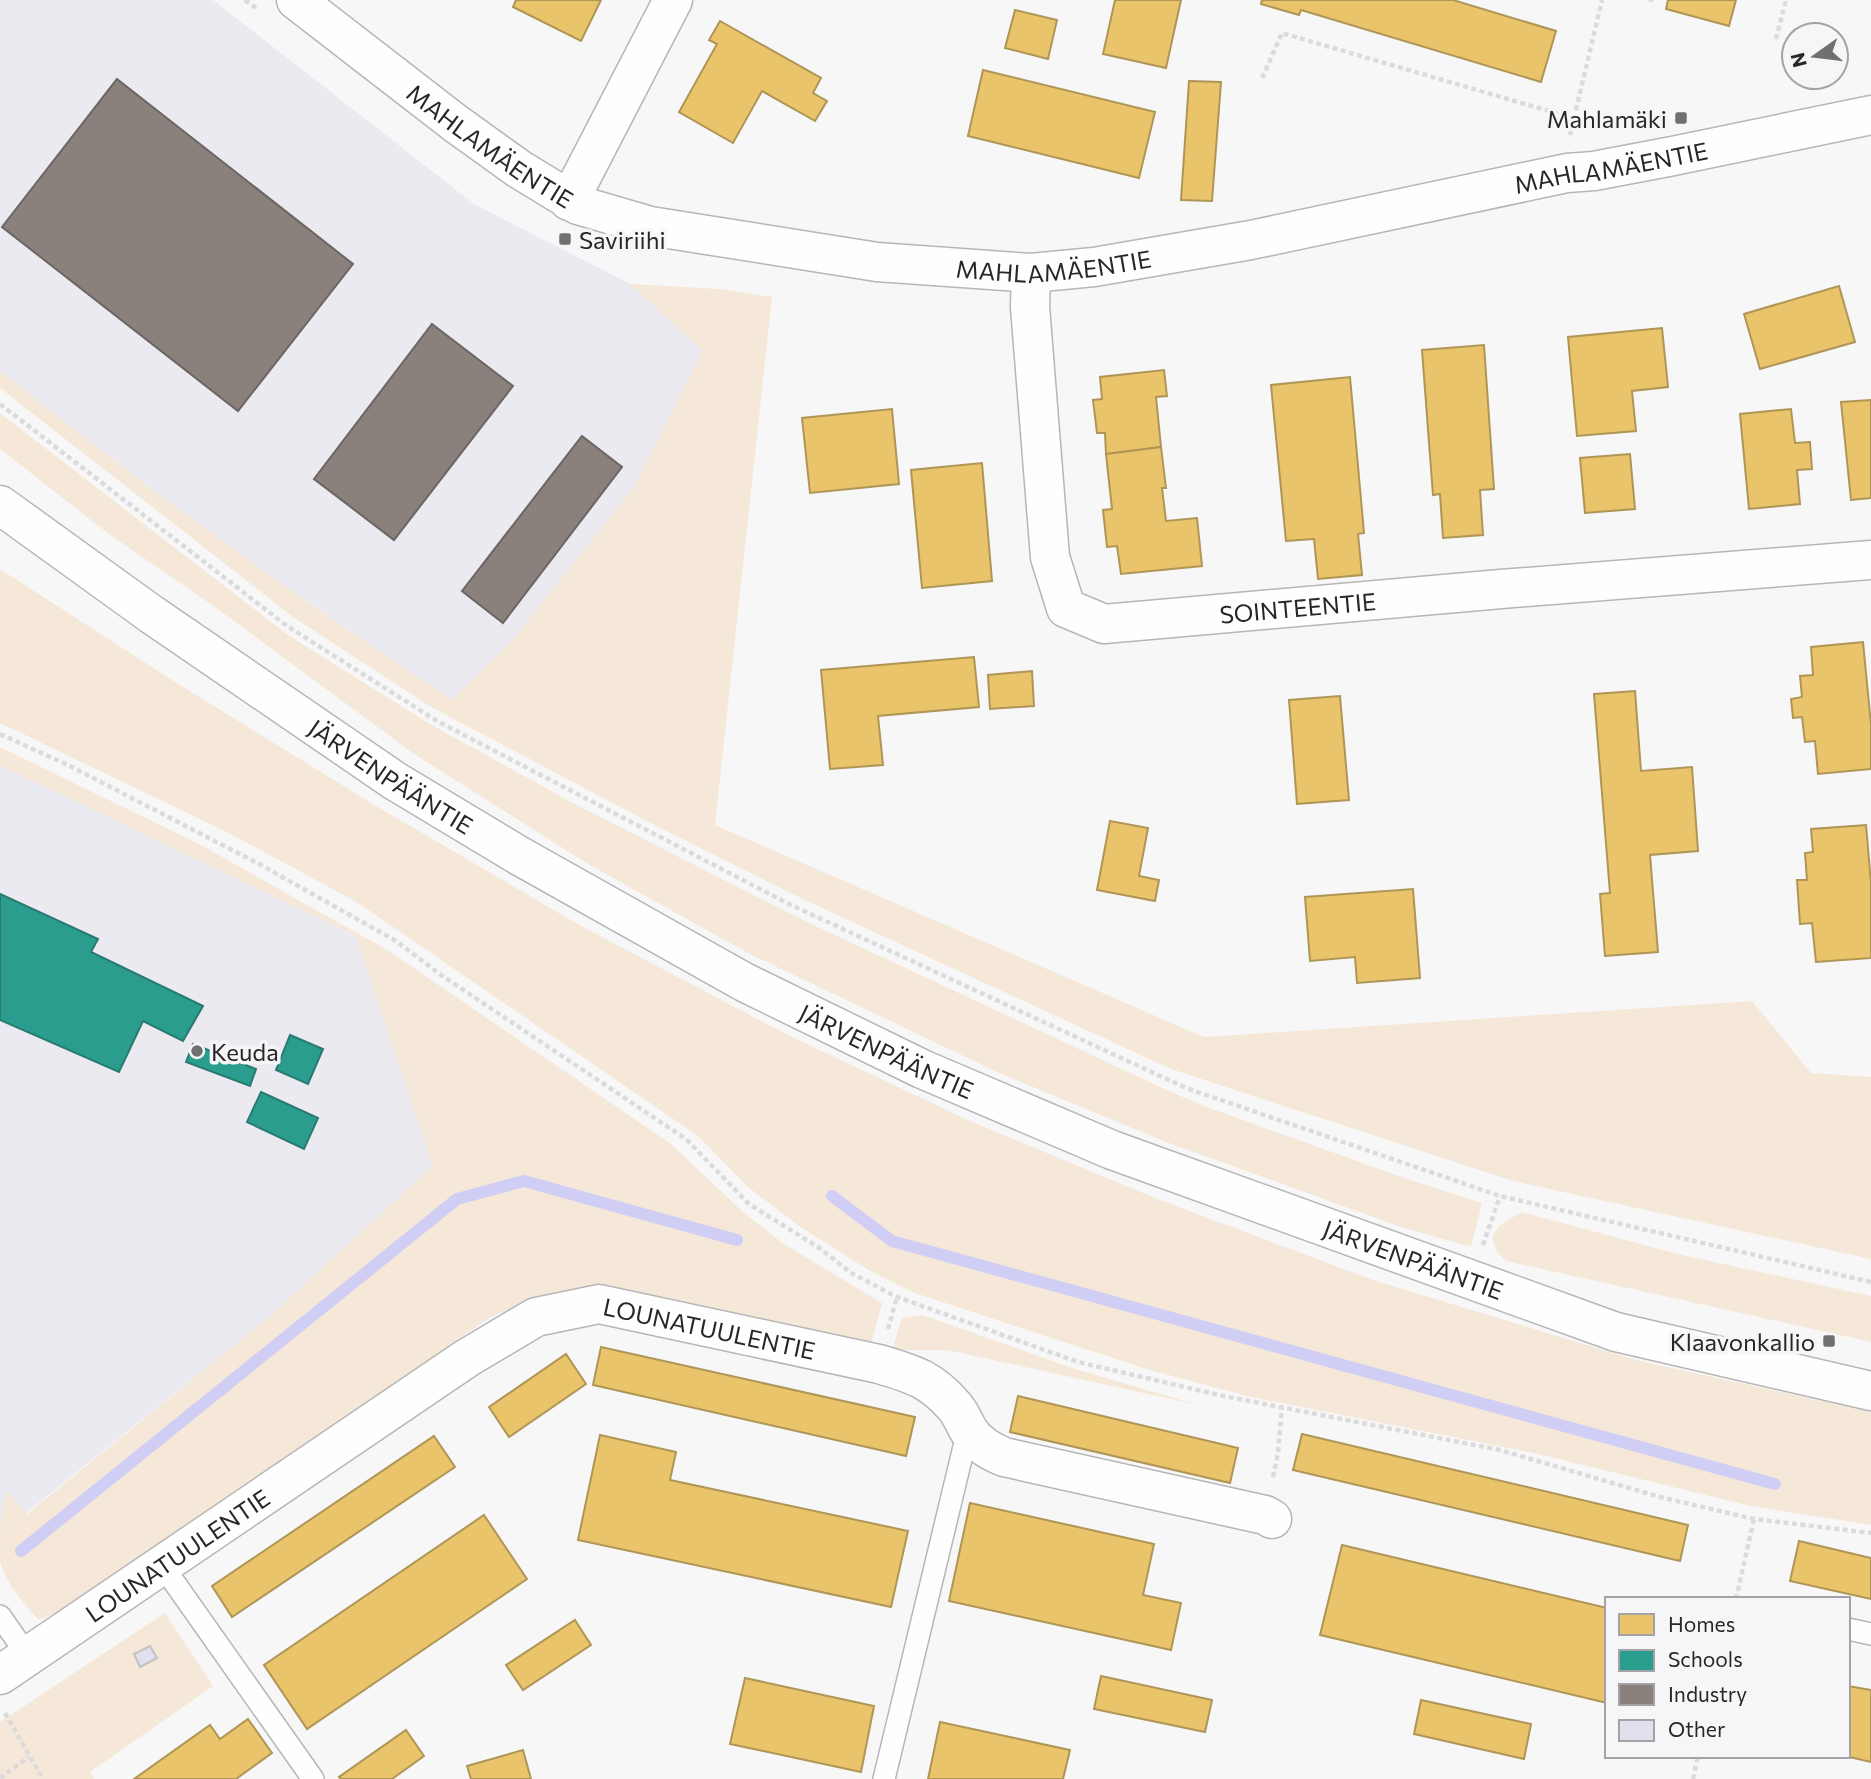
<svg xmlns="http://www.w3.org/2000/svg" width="1871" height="1779" font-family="Commissioner,sans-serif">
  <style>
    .built { fill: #eaeaf0 }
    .green { fill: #f6e8d9 }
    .homes { fill: #e9c46a; stroke: #af9556; stroke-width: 2 }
    .schools { fill: #2a9d8f; stroke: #297a70; stroke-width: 2 }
    .industry { fill: #8a817c; stroke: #6c6663; stroke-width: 2 }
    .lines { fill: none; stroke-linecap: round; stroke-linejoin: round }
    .stream { stroke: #d0cef4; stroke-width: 12 }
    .building { fill: #e0e0ee; stroke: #c2c2c3; stroke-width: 2 }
    .service-casing { stroke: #b6b6b7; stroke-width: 24 }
    .minor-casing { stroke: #b6b6b7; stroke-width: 41 }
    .secondary-casing { stroke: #b6b6b7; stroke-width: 41 }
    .path { stroke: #dbdbdc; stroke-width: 4.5; stroke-dasharray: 5 3.5; stroke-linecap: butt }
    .service { stroke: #fefefe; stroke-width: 21 }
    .minor { stroke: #fefefe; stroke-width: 38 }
    .secondary { stroke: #fefefe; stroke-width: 38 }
    .poi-dot { fill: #707071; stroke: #f6f6f9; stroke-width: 2.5 }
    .labels { text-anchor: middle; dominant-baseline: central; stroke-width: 7; stroke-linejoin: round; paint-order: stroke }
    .poi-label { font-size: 24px; fill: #272728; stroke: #f6f6f9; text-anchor: end }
    .street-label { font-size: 24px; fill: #272728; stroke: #f6f6f9 }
  </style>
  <rect width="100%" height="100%" fill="#f7f7f8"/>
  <g class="built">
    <path d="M0,0h213l261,204 156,80 74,66 -71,138 -121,153 -60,59 -231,-157 -221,-172z"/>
    <path d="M0,765l356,171 77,230 -165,152 -268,216z"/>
  </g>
  <g class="green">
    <path d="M630,284l89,5 53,8 -57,528 489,212 548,-36 59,72 60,4v182l-358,-78 -342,-112 -364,-168 -149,-74 -227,-120 -138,-90 -293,-229v-17l151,118 156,113 145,98 60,-59 121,-153 70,-137z"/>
    <path d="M0,413l288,222 142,89 143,79 232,118 366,171 33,14 206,74 72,23 -11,44 -70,-20 -235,-85 -167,-69 -251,-120 -160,-89 -174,-110 -199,-147 -105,-72 -110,-86z"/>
    <path d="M0,569l172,111 204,126 207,121 203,107 186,88 188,78 213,80 263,80 235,52v113l-120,-19 -217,-53 -283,-56 -105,-28 -234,-77 -42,-21 -68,-43 -54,-41 -50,-51 -340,-233 -129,-70 -229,-110z"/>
    <path d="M0,747l199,97 190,107 282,193 73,69 40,31 98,59 -11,42 -279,-60 -51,10 -54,24 -354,247 -77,47 -17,7c-14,-15 -35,-39 -39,-59 0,-21 0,-51 7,-70l20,23 241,-196 165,-152 -77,-230 -356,-171z"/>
    <path d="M1521,1212l161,43 189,41v46l-365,-81 -9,-9 -5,-14 7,-12z"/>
    <path d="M923,1315l146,52 129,38 -251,-55h-55l10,-32z"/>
    <path d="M165,1613l48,73 -123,86 4,7h-94v-57z"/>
  </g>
  <g class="homes">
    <path d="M516,0h85l-20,41 -68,-34z"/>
    <path d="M1115,0h66l-15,68 -63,-14z"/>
    <path d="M1262,0h191l103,31 -15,51 -240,-72 -2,5 -38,-11z"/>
    <path d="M1668,0h68l-7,26 -63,-17z"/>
    <path d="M1015,10l42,10 -9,39 -43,-11z"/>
    <path d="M720,21l101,57 -8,15 14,8 -12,20 -53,-30 -29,52 -54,-31 38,-68 -8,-4z"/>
    <path d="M983,70l172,42 -16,66 -171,-42z"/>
    <path d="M1189,81l32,1 -9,119 -31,-1z"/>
    <path d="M1839,286l16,56 -95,27 -16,-55z"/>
    <path d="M1662,328l6,59 -36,4 4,40 -59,5 -9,-99z"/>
    <path d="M1484,345l10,144 -14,1 3,45 -40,3 -3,-44 -7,1 -11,-145z"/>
    <path d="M1164,370l3,26 -11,1 5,50 -55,7 -1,-21h-8l-4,-33 9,-1 -2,-22z"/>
    <path d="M1350,377l14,156 -6,1 4,41 -44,4 -4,-40 -28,2 -15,-156z"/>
    <path d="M1871,400v98l-20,2 -10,-98z"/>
    <path d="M892,409l7,75 -89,9 -8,-75z"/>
    <path d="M1791,409l4,34 15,-1 2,27 -15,1 3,34 -51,5 -9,-95z"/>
    <path d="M1161,447l5,41h-4l4,33 31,-3 5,48 -81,8 -4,-28 -10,1 -4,-37 9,-1 -6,-55z"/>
    <path d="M1630,454l5,55 -50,4 -5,-55z"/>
    <path d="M982,463l10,118 -70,7 -11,-118z"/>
    <path d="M1863,642l8,83v44l-53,5 -3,-33 -10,1 -3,-25 -9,1 -2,-19 11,-2 -2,-21 13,-1 -2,-28z"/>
    <path d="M974,657l5,50 -101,9 5,49 -53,4 -9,-99z"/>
    <path d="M1032,671l2,35 -44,3 -2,-34z"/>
    <path d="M1635,691l6,80 51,-4 6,84 -48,4 8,97 -53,4 -5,-62 10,-1 -16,-199z"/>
    <path d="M1340,696l9,104 -52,4 -8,-104z"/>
    <path d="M1110,821l38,7 -9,48 20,4 -4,21 -58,-11z"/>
    <path d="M1866,825l5,58v75l-55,4 -4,-39 -12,1 -3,-44h10l-2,-27 8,-1 -2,-23z"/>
    <path d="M1413,889l7,89 -63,5 -2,-26 -45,4 -5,-64z"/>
    <path d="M601,1347l314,70 -9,39 -313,-71z"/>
    <path d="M566,1354l20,30 -77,53 -20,-30z"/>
    <path d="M1018,1396l220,52 -8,35 -220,-51z"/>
    <path d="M1302,1434l386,91 -8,36 -387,-91z"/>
    <path d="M600,1435l76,17 -6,28 238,51 -17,76 -313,-67z"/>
    <path d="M434,1436l21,31 -223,150 -20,-31z"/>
    <path d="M970,1503l184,41 -11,51 38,8 -10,47 -222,-49z"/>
    <path d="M484,1515l43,64 -220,150 -43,-64z"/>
    <path d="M1799,1541l72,17v41l-81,-18z"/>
    <path d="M1342,1545l265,63v95l-287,-68z"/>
    <path d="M575,1620l16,25 -68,45 -17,-25z"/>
    <path d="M1101,1676l111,24 -7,32 -111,-23z"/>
    <path d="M745,1678l129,28 -13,66 -131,-28z"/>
    <path d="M1848,1686l23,4v72l-26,-6h3z"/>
    <path d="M1421,1700l110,24 -7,35 -110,-25z"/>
    <path d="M248,1719l24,34 -36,26h-102l76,-54 10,14z"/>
    <path d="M940,1722l130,28 -7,29h-135z"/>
    <path d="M406,1730l18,26 -32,23h-51l-2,-2z"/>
    <path d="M523,1750l8,29h-60l-4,-13z"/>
  </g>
  <g class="schools">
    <path d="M0,894l98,45 -7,13 112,54 -20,35 -40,-20 -24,51 -119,-52z"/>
    <path d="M290,1035l33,14 -15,35 -32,-14z"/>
    <path d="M193,1044l63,25 -6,17 -64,-24z"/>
    <path d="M261,1092l57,26 -14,31 -57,-27z"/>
  </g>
  <g class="industry">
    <path d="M117,79l236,185 -115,147 -236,-184z"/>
    <path d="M432,324l81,62 -119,154 -80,-61z"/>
    <path d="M582,436l40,31 -119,156 -41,-32z"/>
  </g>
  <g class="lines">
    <g class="stream">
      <path d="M832,1196l60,45 883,243"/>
      <path d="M21,1551l436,-352 67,-18 213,59"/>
    </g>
  </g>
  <path class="building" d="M150,1646l7,12 -17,9 -6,-13z"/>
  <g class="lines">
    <g class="service-casing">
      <g id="service">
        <path d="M162,1565l151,214"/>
        <path d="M0,1616l28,40"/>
        <path d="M1848,1629l23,5"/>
        <path d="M884,1779l84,-349"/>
      </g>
    </g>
    <g class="minor-casing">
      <g id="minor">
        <path id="s1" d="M296,0l159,123 64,46 59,36 72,21 227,36 154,11 63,-6 157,-27 316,-67 27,-2 79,-15 198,-41"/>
        <path d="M569,201l104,-201"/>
        <path id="s2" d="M1031,273l-1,34 20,250 16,51 38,16 397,-35 370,-29"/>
        <path id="s3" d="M0,1675l467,-317 69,-41 63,-13 280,60c34,10 52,15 76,43 6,7 9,16 14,24 8,13 21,20 35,26l261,58 7,4"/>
      </g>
    </g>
    <g class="secondary-casing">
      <g id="secondary">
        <path id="s4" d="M0,505l151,109 244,167 123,74 226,127 178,87 190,81 504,182 255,59"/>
      </g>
    </g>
    <g class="path">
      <path d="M245,0l14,10"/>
      <path d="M1651,2v-2"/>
      <path d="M1776,39l10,-39"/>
      <path d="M1262,78l20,-45 291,85"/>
      <path d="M1570,135l32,-135"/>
      <path d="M0,404l287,222 150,95 352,183 397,184 314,108 371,86"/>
      <path d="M0,734l70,32 191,99 135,76 45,34 245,164 63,65 72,45 30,24 46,24 181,65 141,33 281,55 160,47 94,22 117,14"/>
      <path d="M1483,1245l17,-49"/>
      <path d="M888,1329l9,-32"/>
      <path d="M1273,1477l5,-24 4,-45"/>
      <path d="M1736,1599l18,-80"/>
      <path d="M5,1713l38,66"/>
      <path d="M0,1778l29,-21"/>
      <path d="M1693,1779l5,-23"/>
    </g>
    <use href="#service" class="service"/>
    <use href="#minor" class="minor"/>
    <use href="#secondary" class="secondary"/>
  </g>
  <g class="poi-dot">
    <rect x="1674" y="111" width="14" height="14" rx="3.5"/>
    <rect x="558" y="232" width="14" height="14" rx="3.5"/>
    <circle cx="197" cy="1051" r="7"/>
    <rect x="1822" y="1334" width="14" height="14" rx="3.5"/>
  </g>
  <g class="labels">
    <g class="poi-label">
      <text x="1667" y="118">Mahlamäki</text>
      <text x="579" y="239" text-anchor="start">Saviriihi</text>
      <text x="211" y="1051" text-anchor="start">Keuda</text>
      <text x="1815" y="1341">Klaavonkallio</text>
    </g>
    <g class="street-label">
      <text stroke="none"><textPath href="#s1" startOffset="243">MAHLAMÄENTIE</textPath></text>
      <text stroke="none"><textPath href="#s1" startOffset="1398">MAHLAMÄENTIE</textPath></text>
      <text stroke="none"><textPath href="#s1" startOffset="831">MAHLAMÄENTIE</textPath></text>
      <text stroke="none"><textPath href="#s2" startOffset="574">SOINTEENTIE</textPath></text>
      <text stroke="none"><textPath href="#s4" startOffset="476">JÄRVENPÄÄNTIE</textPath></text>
      <text stroke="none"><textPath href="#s4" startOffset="1043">JÄRVENPÄÄNTIE</textPath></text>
      <text stroke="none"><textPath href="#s4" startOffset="1610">JÄRVENPÄÄNTIE</textPath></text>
      <text stroke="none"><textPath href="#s3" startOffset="822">LOUNATUULENTIE</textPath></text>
      <text stroke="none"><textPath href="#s3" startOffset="214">LOUNATUULENTIE</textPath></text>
    </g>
  </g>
  <rect x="1605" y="1597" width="245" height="161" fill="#f6f6f9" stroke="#a3a3a5" stroke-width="2"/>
  <rect x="1619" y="1614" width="35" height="21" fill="#e9c46a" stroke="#a3a3a5" stroke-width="2"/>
  <text x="1668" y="1632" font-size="21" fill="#272728">Homes</text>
  <rect x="1619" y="1650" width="35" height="21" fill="#2a9d8f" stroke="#a3a3a5" stroke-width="2"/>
  <text x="1668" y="1667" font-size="21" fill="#272728">Schools</text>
  <rect x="1619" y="1684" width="35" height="21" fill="#8a817c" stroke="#a3a3a5" stroke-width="2"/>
  <text x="1668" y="1702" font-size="21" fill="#272728">Industry</text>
  <rect x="1619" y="1720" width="35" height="21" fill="#e0e0ee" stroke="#a3a3a5" stroke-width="2"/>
  <text x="1668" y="1737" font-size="21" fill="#272728">Other</text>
  <g transform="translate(1815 56) rotate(256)"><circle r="33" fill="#f6f6f9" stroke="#a3a3a5" stroke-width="2"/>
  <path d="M0-5L12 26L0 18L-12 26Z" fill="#707071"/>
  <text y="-10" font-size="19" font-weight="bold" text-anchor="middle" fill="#272728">N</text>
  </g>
</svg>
